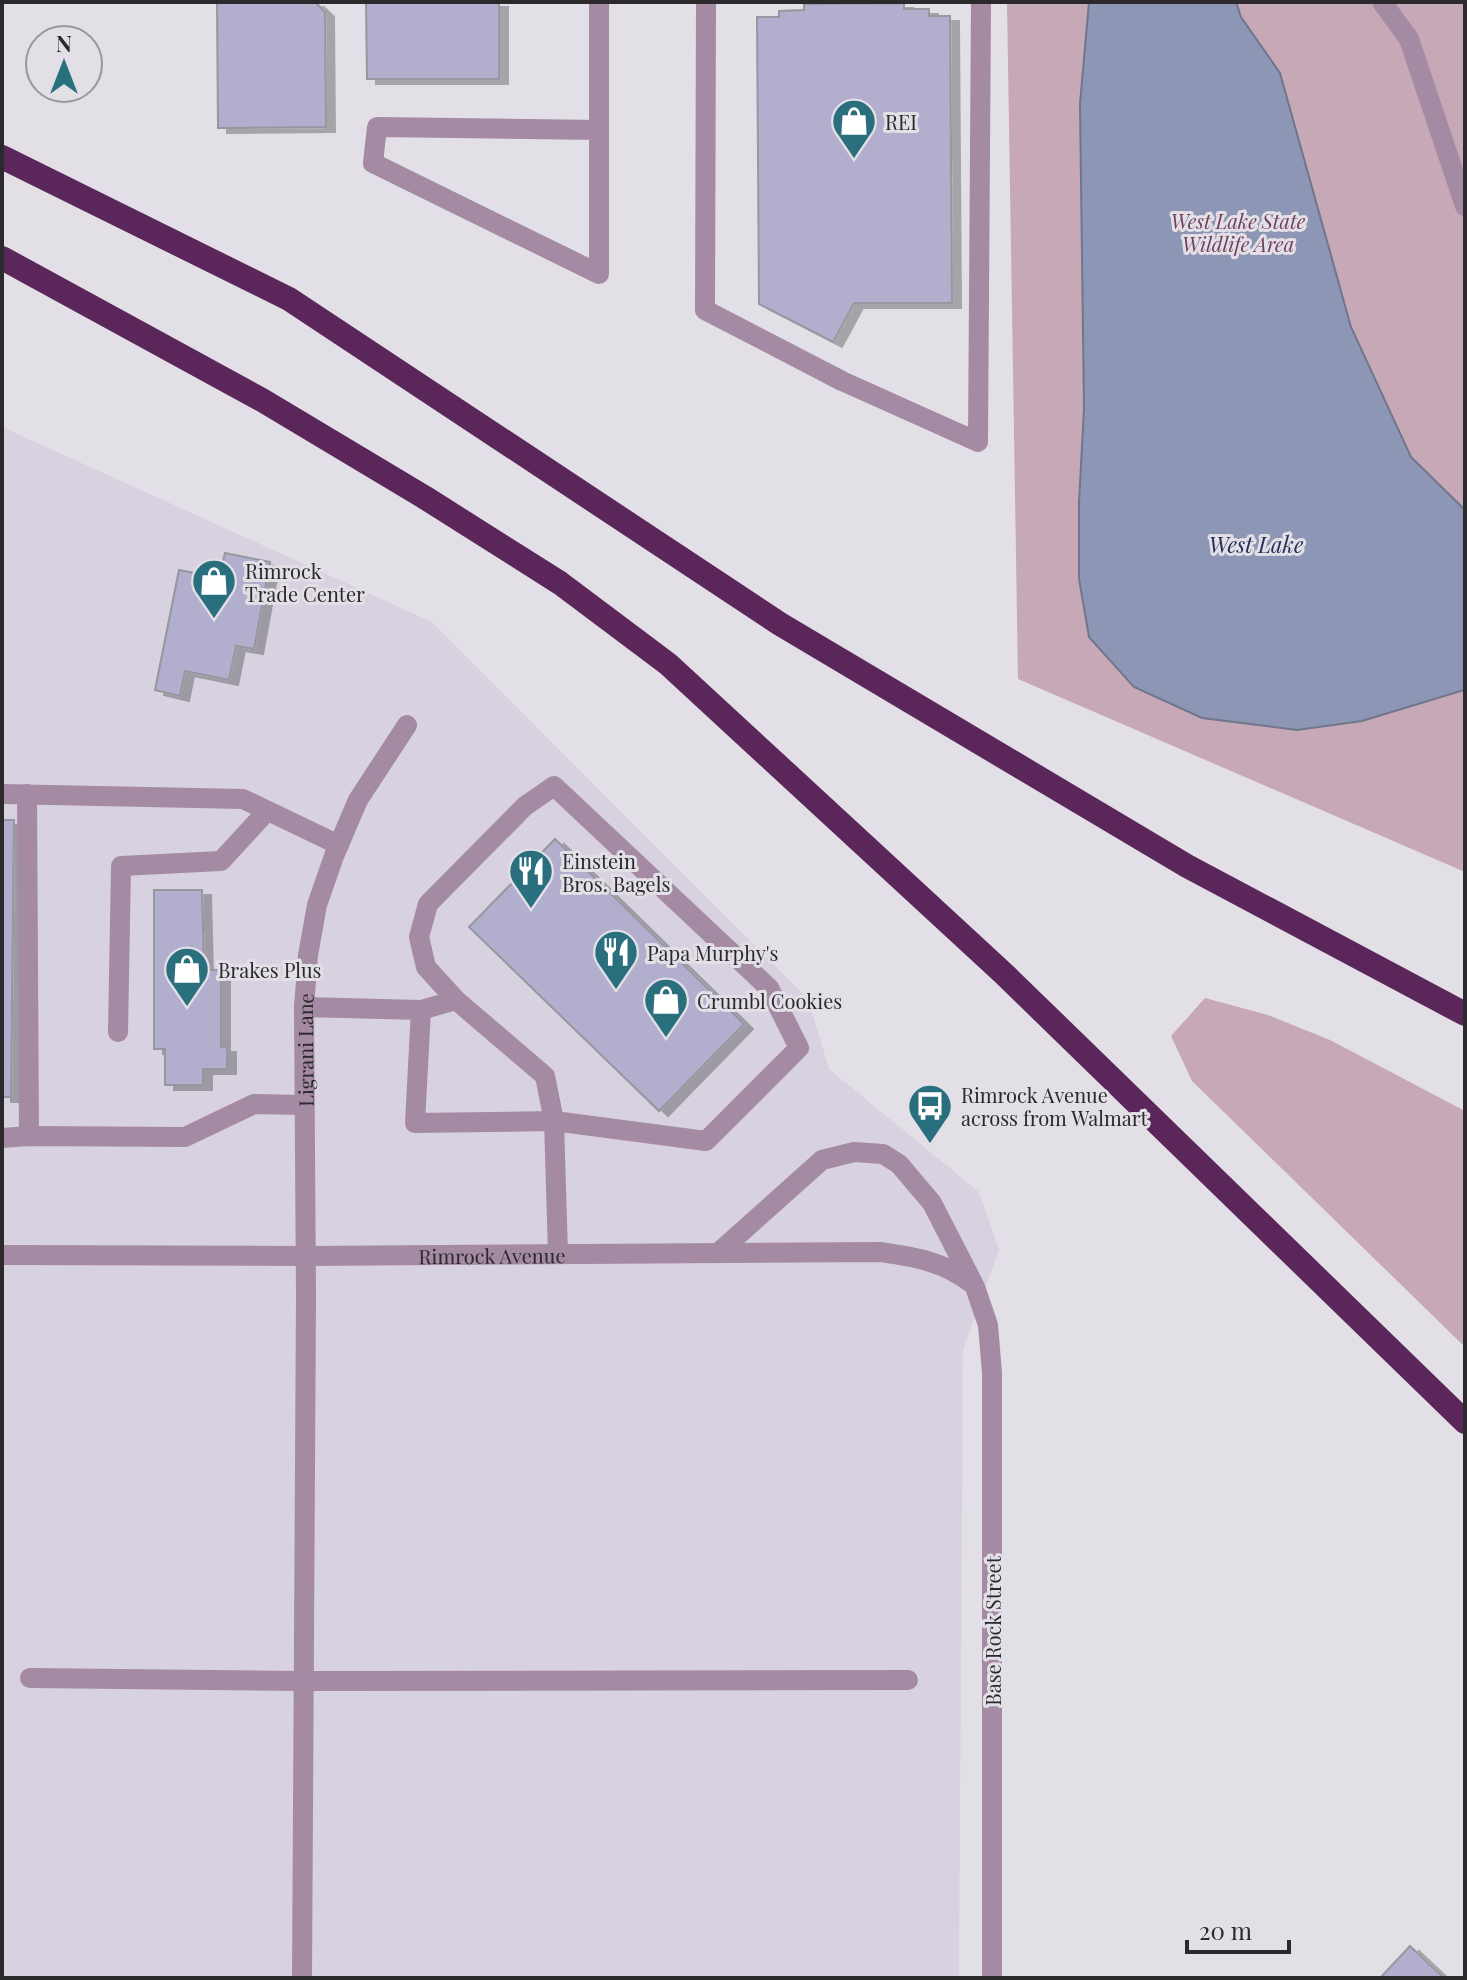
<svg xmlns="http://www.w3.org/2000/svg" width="1467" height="1980" font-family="'Playfair Display',serif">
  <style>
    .built { fill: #d8d2e0 }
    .green { fill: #c7a8b7 }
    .water { fill: #8d97b5; stroke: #70768c; stroke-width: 2 }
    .building { fill: #b1aece; stroke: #97979f; stroke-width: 2; filter: url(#shadow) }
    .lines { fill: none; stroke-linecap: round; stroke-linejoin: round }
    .minor { stroke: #a48aa3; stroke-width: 20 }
    .highway { stroke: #5b275b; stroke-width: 24 }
    .labels { text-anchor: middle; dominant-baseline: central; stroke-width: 6; stroke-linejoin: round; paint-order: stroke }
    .poi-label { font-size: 20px; fill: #2b292c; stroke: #e3dfe7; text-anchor: start }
    .park-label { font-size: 20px; font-style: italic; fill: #71415b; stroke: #e3dfe7 }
    .street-label { font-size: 20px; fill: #2b292c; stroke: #e3dfe7 }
    .water-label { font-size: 22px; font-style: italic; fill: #222e57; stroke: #e3dfe7 }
  </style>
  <defs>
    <filter id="shadow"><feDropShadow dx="9" dy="5" stdDeviation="0" flood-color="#0004"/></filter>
  </defs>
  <rect width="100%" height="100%" fill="#e3dfe7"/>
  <path class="built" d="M2,427l430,195 376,377 21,70 150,123 20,58 -36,100 -4,628h-957z"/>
  <g class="green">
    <path d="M1007,2h458v870l-447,-193z"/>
    <path d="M1205,998l63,17 62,25 135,71v236l-273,-266 -21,-45z"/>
  </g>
  <path class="water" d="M1089,2h147l5,15 39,56 71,254 60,130 54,53 -1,180 -102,31 -65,9 -95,-12 -68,-31 -45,-50 -10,-58v-76l5,-95 -4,-304z"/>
  <g class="building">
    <path d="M217,2h98l10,10 1,115 -108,1z"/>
    <path d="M366,2h133v77h-132z"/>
    <path d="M904,3v6h25v7h21l2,287h-98l-21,39 -74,-38 -2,-287h22v-6l25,-1v-6z"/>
    <path d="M225,553l45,9 -16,87 -18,-3 -7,34 -44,-9 -5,25 -25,-6 24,-120 40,8z"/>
    <path d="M2,820h12l-3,277h-9z"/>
    <path d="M555,839l189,185 -85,87 -190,-184z"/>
    <path d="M154,890h48l2,80h17v77h6v22h-24v16h-38v-36h-11z"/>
    <path d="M1410,1946l34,32h-64z"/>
  </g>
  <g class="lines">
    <g class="minor">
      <path d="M599,2v272l-226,-111 4,-36 222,3"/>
      <path d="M706,2l-1,308 137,71 136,61 3,-440"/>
      <path d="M1382,2l27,37 56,167"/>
      <path d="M2,794l241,5 96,46"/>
      <path d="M27,794l2,342"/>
      <path d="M304,1007l117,3 35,-10"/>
      <path d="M421,1010l-6,113 139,-2 -9,-45 -89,-76 -30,-33 -7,-30 9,-33 97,-98 29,-20 215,202 30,60 -93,93 -152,-20 4,133"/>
      <path d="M118,1032l3,-166 100,-5 46,-50"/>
      <path d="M2,1138l27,-2 156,1 69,-33 50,1"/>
      <path d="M718,1253l104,-93 32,-8 29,2 16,10 33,39 43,84 13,38 4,48v605"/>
      <path id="s1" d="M2,1255l304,1 574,-4c34,5 63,9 91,31"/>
      <path d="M30,1678l273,3 605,-1"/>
      <path id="s2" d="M302,1978l4,-682 -2,-289 4,-52 9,-50 17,-49 24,-56 49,-75"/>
    </g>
    <g class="highway">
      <path d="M2,157l287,142 491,325 407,242 278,148"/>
      <path d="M2,258l260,142 162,97 136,86 108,81 335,309 462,449"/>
    </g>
  </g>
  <defs>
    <g id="shop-pin" transform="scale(2.3)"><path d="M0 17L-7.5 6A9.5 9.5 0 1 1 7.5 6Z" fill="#296f7d" stroke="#e3dfe7"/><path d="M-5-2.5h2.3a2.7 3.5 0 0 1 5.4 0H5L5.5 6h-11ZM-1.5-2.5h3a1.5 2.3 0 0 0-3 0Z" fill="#fff"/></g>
    <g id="restaurant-pin" transform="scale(2.3)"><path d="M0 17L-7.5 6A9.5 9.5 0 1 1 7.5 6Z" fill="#296f7d" stroke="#e3dfe7"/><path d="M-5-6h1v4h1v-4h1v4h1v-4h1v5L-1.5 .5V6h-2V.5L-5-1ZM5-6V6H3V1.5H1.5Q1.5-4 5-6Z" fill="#fff"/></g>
    <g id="bus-pin" transform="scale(2.3)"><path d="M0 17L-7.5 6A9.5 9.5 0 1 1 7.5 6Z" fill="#296f7d" stroke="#e3dfe7"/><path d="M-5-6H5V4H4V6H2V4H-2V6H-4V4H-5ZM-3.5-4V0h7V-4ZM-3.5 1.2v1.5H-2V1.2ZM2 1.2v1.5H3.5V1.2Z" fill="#fff"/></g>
  </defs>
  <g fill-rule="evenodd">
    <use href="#shop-pin" x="854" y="121"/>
    <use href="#shop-pin" x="214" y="581"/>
    <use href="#restaurant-pin" x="531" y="871"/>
    <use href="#restaurant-pin" x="616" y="952"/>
    <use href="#shop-pin" x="187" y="969"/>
    <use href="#shop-pin" x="666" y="1000"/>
    <use href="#bus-pin" x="930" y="1106"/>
  </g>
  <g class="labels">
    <g class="poi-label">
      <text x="885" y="121">REI</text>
      <text x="245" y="570">Rimrock<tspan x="245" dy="23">Trade Center</tspan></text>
      <text x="562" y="860">Einstein<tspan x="562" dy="23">Bros. Bagels</tspan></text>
      <text x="647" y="952">Papa Murphy's</text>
      <text x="218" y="969">Brakes Plus</text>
      <text x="697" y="1000">Crumbl Cookies</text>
      <text x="961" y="1094">Rimrock Avenue<tspan x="961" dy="23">across from Walmart</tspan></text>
    </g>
    <g class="park-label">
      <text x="1238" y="220">West Lake State<tspan x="1238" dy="23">Wildlife Area</tspan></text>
    </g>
    <g class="street-label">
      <text stroke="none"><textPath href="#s2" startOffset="928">Ligrani Lane</textPath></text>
      <text stroke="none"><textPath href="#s1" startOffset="490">Rimrock Avenue</textPath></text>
      <text transform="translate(992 1631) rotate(-90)">Base Rock Street</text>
    </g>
    <g class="water-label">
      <text x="1256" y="544">West Lake</text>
    </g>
  </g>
  <rect width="1467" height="1980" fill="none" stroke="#2b292c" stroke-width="8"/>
  <g transform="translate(64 64)"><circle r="38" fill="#e3dfe7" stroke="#99969c" stroke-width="2"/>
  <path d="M0-6L14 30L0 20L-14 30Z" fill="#296f7d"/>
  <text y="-12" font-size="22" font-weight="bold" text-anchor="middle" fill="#2b292c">N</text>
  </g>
  <path d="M1187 1940v12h102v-12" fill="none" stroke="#2b292c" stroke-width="4"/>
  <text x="1199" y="1940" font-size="24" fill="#2b292c" stroke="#e3dfe7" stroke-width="6" paint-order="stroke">20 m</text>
</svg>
